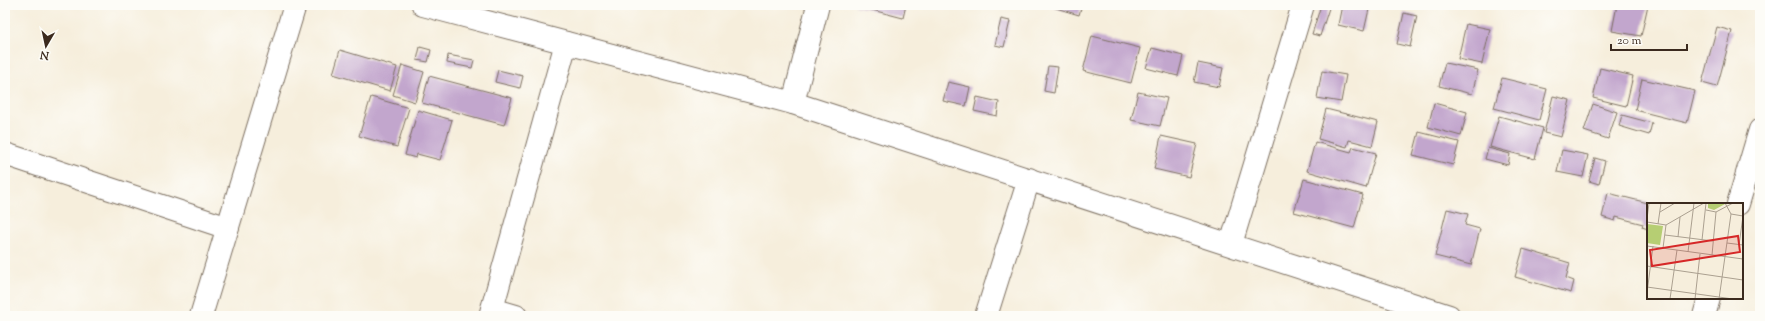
<svg xmlns="http://www.w3.org/2000/svg" width="1765" height="321" font-family="'Sorts Mill Goudy',serif">
  <style>
    .building { fill: #c2a6cd }
    .lines { fill: none; stroke-linecap: round; stroke-linejoin: round }
    .street-casing { stroke: #7c6f60; stroke-width: 24 }
    .street { stroke: #fff; stroke-width: 22 }
    .inset-road { fill: none; stroke: #aba090; stroke-width: 1 }
    .view { fill: #d62828; fill-opacity: 0.15; stroke: #d62828; stroke-width: 2 }
    .inset-edge { fill: none; stroke: #3b2a1e; stroke-width: 2 }
  </style>
  <rect width="100%" height="100%" fill="#fdfcf7"/>
  <filter id="ink" filterUnits="userSpaceOnUse"><feTurbulence type="fractalNoise" baseFrequency=".025" numOctaves="2"/><feDisplacementMap in="SourceGraphic" scale="8" xChannelSelector="R" yChannelSelector="G"/><feConvolveMatrix kernelMatrix="1 2 1 2 8 2 1 2 1" color-interpolation-filters="sRGB"/></filter>
  <filter id="wash" filterUnits="userSpaceOnUse"><feTurbulence type="fractalNoise" baseFrequency=".012" numOctaves="4" result="noise"/><feDisplacementMap in="SourceGraphic" scale="16" xChannelSelector="R" yChannelSelector="G"/><feGaussianBlur stdDeviation="0.9" result="paint"/><feColorMatrix in="noise" values="0 0 0 0 0 0 0 0 0 0 0 0 0 0 0 0 0 1.4 0 .05"/><feComposite in="paint" operator="in"/></filter>
  <g filter="url(#wash)">
    <rect width="100%" height="100%" fill="#f6eedc"/>
    <g id="blocks">
      <g class="building">
        <path d="M853,5h53l-3,13z"/>
        <path d="M1046,5h36l-3,10z"/>
        <path d="M1321,5h9l-10,31 -8,-2z"/>
        <path d="M1342,5h28l-6,26 -26,-6z"/>
        <path d="M1617,5h31l-7,31 -29,-5z"/>
        <path d="M1404,13l13,3 -7,31 -13,-3z"/>
        <path d="M1001,19l9,2 -6,26 -9,-2z"/>
        <path d="M1466,24l24,5 -8,35 -24,-5z"/>
        <path d="M1717,27l15,4 -15,56 -15,-4z"/>
        <path d="M1092,36l48,12 -9,35 -48,-12z"/>
        <path d="M420,47l11,3 -3,12 -11,-2z"/>
        <path d="M1152,48l31,8 -5,20 -32,-8z"/>
        <path d="M340,50l57,17 -7,24 -57,-17z"/>
        <path d="M448,55l26,5 -2,8 -25,-5z"/>
        <path d="M1198,63l25,5 -4,19 -25,-5z"/>
        <path d="M1445,63l33,7 -6,24 -33,-8z"/>
        <path d="M402,65l22,7 -9,30 -22,-7z"/>
        <path d="M1048,66l10,1 -4,26 -10,-2z"/>
        <path d="M1600,68l33,8 -7,30 -33,-8z"/>
        <path d="M498,70l25,6 -3,12 -25,-6z"/>
        <path d="M1322,71l24,4 -5,27 -24,-4z"/>
        <path d="M429,76l83,22 -8,27 -82,-22z"/>
        <path d="M1502,78l45,11 -8,31 -45,-12z"/>
        <path d="M1642,79l53,12 -8,32 -52,-13z"/>
        <path d="M948,82l22,5 -4,19 -23,-5z"/>
        <path d="M1138,92l29,6 -7,28 -29,-6z"/>
        <path d="M1553,96l17,4 -9,37 -17,-4z"/>
        <path d="M371,97l38,11 -12,39 -38,-11z"/>
        <path d="M977,97l22,5 -2,14 -23,-5z"/>
        <path d="M1434,103l33,9 -6,24 -33,-9z"/>
        <path d="M1593,104l24,8 -9,27 -24,-8z"/>
        <path d="M1326,109l52,13 -6,24 -23,-6 -2,7 -29,-8z"/>
        <path d="M418,110l34,10 -12,40 -23,-6 -1,4 -11,-3z"/>
        <path d="M1622,115l30,8 -3,12 -30,-9z"/>
        <path d="M1499,116l44,12 -8,31 -45,-12z"/>
        <path d="M1419,132l40,10 -6,23 -40,-10z"/>
        <path d="M1161,136l36,8 -8,33 -35,-8z"/>
        <path d="M1315,142l36,10 2,-5 23,6 -10,35 -59,-17z"/>
        <path d="M1488,148l22,6 -2,11 -23,-6z"/>
        <path d="M1562,150l26,5 -5,22 -26,-5z"/>
        <path d="M1595,158l10,3 -6,23 -10,-3z"/>
        <path d="M1304,179l59,16 -9,33 -60,-16z"/>
        <path d="M1608,193l40,10v26l-6,-2 1,-3 -27,-7 -1,4 -13,-4z"/>
        <path d="M1447,209l21,5 -3,11 15,4 -9,36 -36,-9z"/>
        <path d="M1523,249l47,14 -4,15 8,3 -3,12 -56,-16z"/>
      </g>
    </g>
  </g>
  <g filter="url(#ink)">
    <use href="#blocks" fill-opacity="0" stroke="#7c6f60" stroke-width="1"/>
    <g class="lines">
      <g class="street-casing">
        <g id="street">
          <path d="M423,5l370,98 656,213"/>
          <path d="M793,103l25,-98"/>
          <path d="M5,154l223,74"/>
          <path d="M1738,204l22,-74"/>
          <path d="M1231,244l72,-239"/>
          <path d="M492,309l24,7"/>
          <path d="M201,316l94,-311"/>
          <path d="M490,316l76,-273"/>
          <path d="M986,316l43,-137"/>
          <path d="M1704,316l5,-18"/>
        </g>
      </g>
      <use href="#street" class="street"/>
    </g>
  </g>
  <g transform="translate(1647 203)">
    <rect width="96" height="96" fill="#f6eedc"/>
    <path d="M61,0h16l1,1 -11,6 -6,-2zM0,21l16,2 -3,19 -13,-2z" fill="#b6ce73"/>
    <path class="inset-road" d="M59,7l10,2 17,-9M13,9l15,-9M84,11l12,2M0,16l2,-16M0,19l19,3 38,-22M11,21l3,-21M18,32l48,6M31,34l2,-20M55,37l4,-37M80,40l16,2M92,42l4,-29M0,43l96,13M16,45l3,-23M41,49l6,-49M65,52l4,-43M0,63l96,14M0,84l86,12M0,90l6,-47M23,96l7,-49M48,96l5,-45M72,96l12,-85 -6,-11"/>
    <path class="view" d="M91,33l2,16 -88,14 -2,-16z"/>
    <rect width="96" height="96" class="inset-edge"/>
  </g>
  <rect width="1765" height="321" fill="none" stroke="#fdfcf7" stroke-width="20"/>
  <g transform="translate(46 46) rotate(189)" stroke="#fdfcf7" stroke-width="3" paint-order="stroke">
  <path d="M0-3L7 15L0 10L-7 15Z" fill="#3b2a1e"/>
  <text y="-6" font-size="11" font-weight="bold" text-anchor="middle" fill="#3b2a1e">N</text>
  </g>
  <path d="M1611 44v6h76v-6" fill="none" stroke="#3b2a1e" stroke-width="2"/>
  <text x="1617" y="44" font-size="12" fill="#3b2a1e" stroke="#fdfcf7" stroke-width="3" paint-order="stroke">20 m</text>
</svg>
